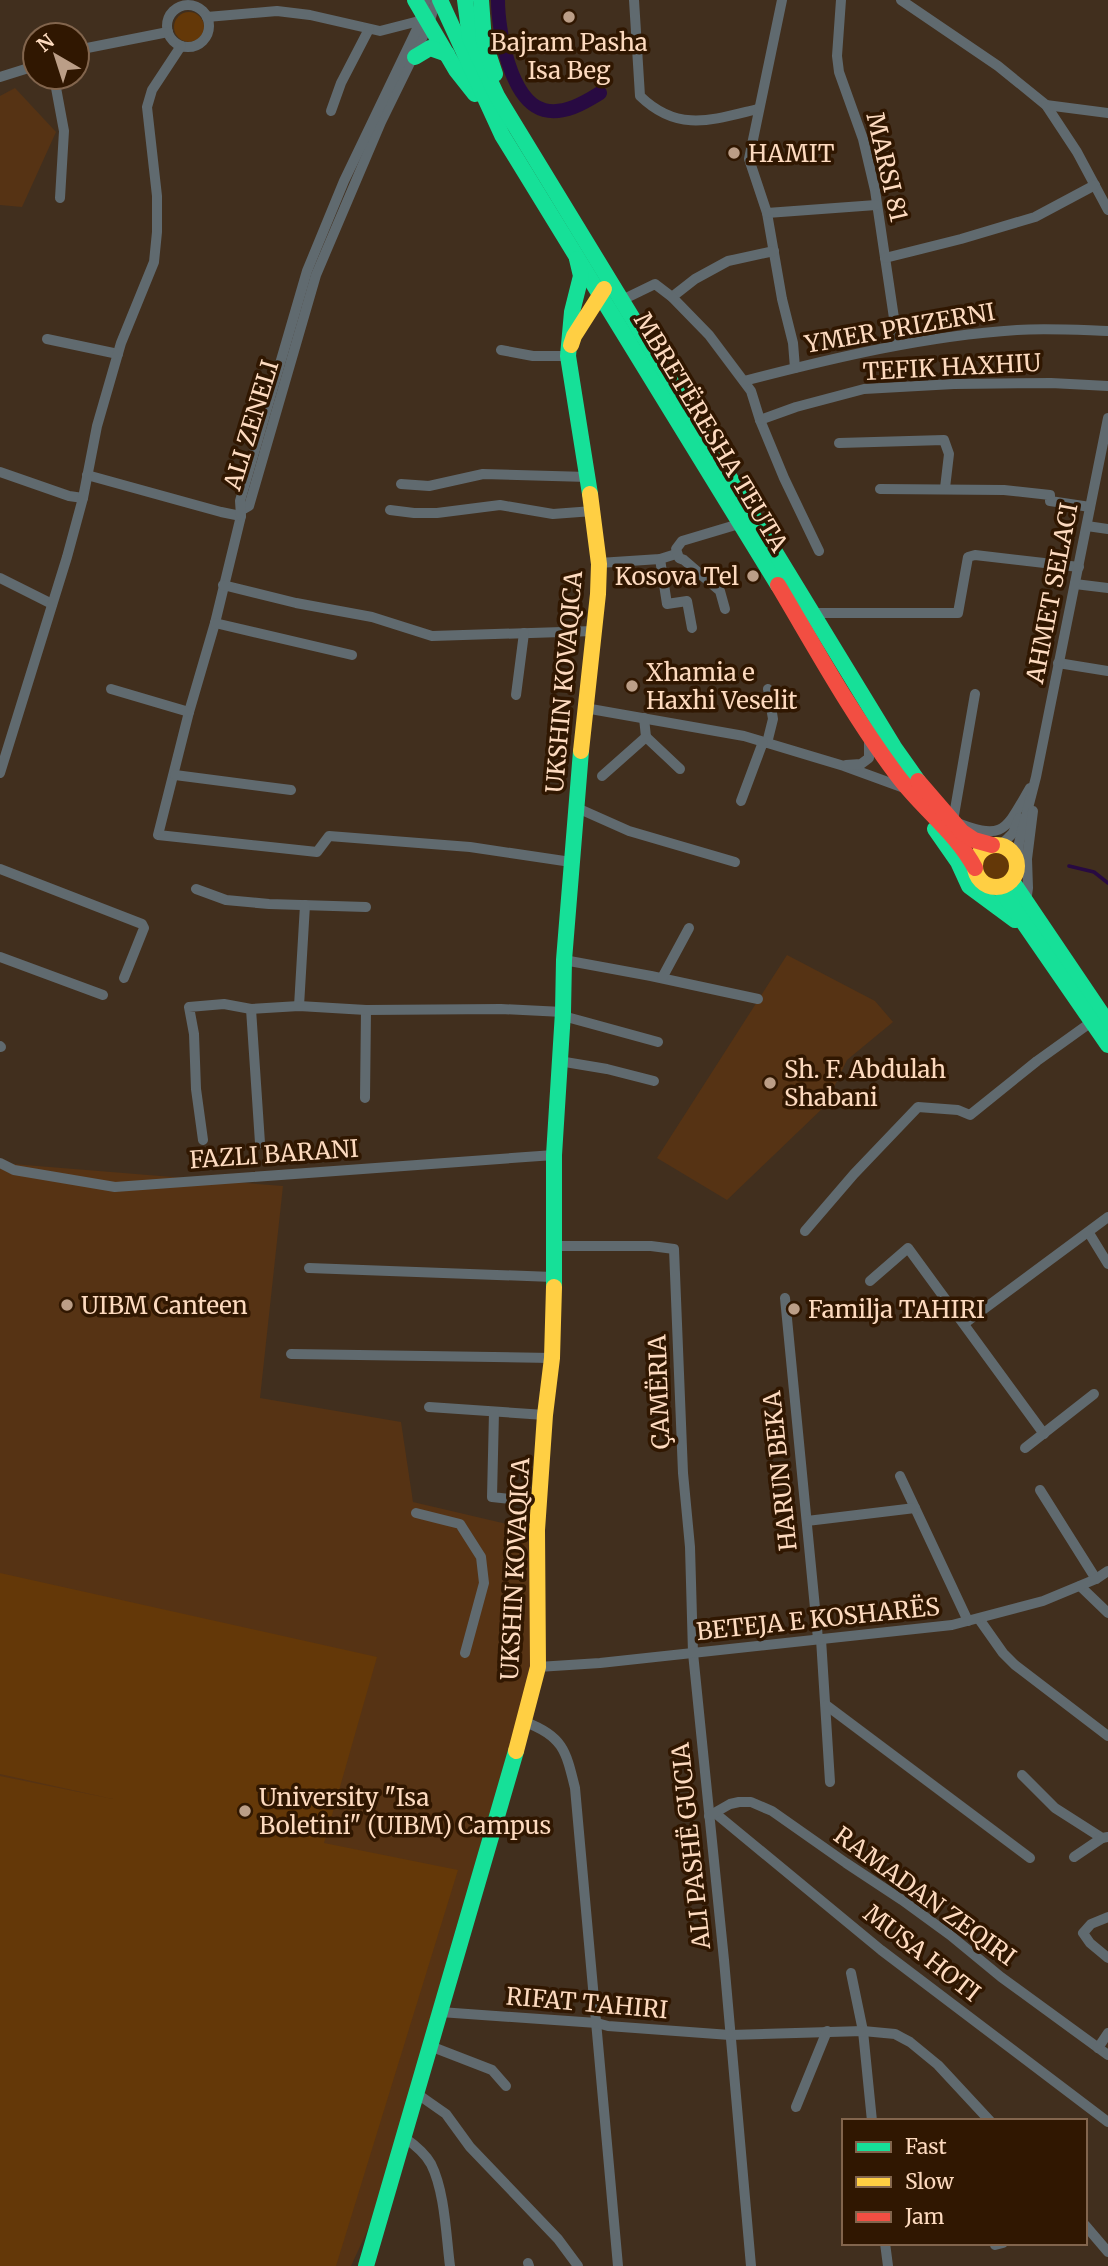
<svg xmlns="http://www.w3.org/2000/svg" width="1108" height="2266" font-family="Merriweather,serif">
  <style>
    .built { fill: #563314 }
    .green { fill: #643808 }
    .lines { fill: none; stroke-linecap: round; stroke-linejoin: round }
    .stream { stroke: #280a42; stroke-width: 3.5 }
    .canal { stroke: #280a42; stroke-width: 14 }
    .street { stroke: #606a6f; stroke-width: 10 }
    .fast { stroke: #16e098; stroke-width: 16 }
    .slow { stroke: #ffcf43; stroke-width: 16 }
    .jam { stroke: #f24e42; stroke-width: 16 }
    .poi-dot { fill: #bb9e87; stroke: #301701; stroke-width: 2.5 }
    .labels { text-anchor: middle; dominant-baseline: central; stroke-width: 7; stroke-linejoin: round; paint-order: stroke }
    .poi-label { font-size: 24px; fill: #fddabf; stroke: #301701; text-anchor: start }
    .street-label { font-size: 24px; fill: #fddabf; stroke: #301701 }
  </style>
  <rect width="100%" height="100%" fill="#412f1e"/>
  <g class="built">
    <path d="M15,88l41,44 -34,75 -22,-2v-109z"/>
    <path d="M787,955l88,46 18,21 -46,38 -22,46 -98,94 -70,-42z"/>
    <path d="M0,1163l283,23 -23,212 141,24 12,80 115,27 5,137 -85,290 -73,258 -24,52h-351z"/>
  </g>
  <g class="green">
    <circle cx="189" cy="27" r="15"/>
    <circle cx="995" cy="865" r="15"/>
    <path d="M0,1573l377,84 -53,186 134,27 -122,396h-336v-490l113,23 -113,-25z"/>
  </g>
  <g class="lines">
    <path class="stream" d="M1069,866l25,6 14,11"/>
    <path class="canal" d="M498,0c0,30 12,101 46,110 20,5 40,-7 56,-17"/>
    <g class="street">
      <path d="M634,0l6,96c38,37 72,24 118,13"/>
      <path d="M782,0l-33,159 18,54 15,86 11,44 2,25"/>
      <path d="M841,0l-4,56 2,16 24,67 12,51 23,155"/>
      <path d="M901,0l97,66 48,39 31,47 31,58"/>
      <circle cx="188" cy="26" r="21"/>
      <path d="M207,17l70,-6 33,4 70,16 39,-10"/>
      <path d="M77,50l91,-18"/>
      <path d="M0,77l35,-11"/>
      <path d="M54,77l10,54 -4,67"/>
      <path d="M1046,105l62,8"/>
      <path d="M331,111l10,-28 28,-54"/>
      <path d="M767,213l109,-8"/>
      <path d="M885,258l76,-19 74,-22 60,-32"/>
      <path d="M672,297l23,-18 33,-18 46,-10"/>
      <path d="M622,300l33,-16 17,13 37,38 42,56 9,29 24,58 35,73"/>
      <path d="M47,339l71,15"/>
      <path d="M501,350l32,6h35"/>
      <path d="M744,381c89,-23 180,-45 273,-51 30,-2 61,0 91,1"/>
      <path d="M760,420l36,-13 68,-18 90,-5 97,-1 57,3"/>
      <path d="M839,443l105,-3 5,14 -4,34"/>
      <path d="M0,472l69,24 14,2"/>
      <path d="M87,475l134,37 20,4 -26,107 -26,89 -31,123 159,17 12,-16 141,11 101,15"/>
      <path d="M401,484l28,2 54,-12 105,3"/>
      <path d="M880,489l124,1 46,5v6l40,6"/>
      <path d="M242,510l7,-4 67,-231 65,-153 48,-98 7,-24"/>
      <path d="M390,510l24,3h23l63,-8 53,9 40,-3"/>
      <path d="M241,516l-1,-15 67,-230 37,-90 72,-150 10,-31"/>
      <path d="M1087,526l21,3"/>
      <path d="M660,559l7,45 20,-3 5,27"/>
      <path d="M599,563l61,-4 16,-5"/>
      <path d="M0,578l52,26"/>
      <path d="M1075,584l33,4"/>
      <path d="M223,585l73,18 76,14 60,19 161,-5"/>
      <path d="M725,609l-5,-18 -36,-31 -5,-2 -3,-9 6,-8 57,-17"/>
      <path d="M815,613h143l10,-56 7,-2 104,12"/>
      <path d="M215,623l137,32"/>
      <path d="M1058,663l50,8"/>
      <path d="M111,689l78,23"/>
      <path d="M975,694l-22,127c51,21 52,10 77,-33"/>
      <path d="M516,695l8,-62"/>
      <path d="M585,708l159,28 100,30 63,23"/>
      <path d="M646,737l34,32"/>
      <path d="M767,743l6,-24 -5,-30"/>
      <path d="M846,765l15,-1 8,-6v-19"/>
      <path d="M0,773l67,-216 16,-59 14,-72 24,-83 33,-81 3,-30v-36l-10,-89 5,-17 29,-44"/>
      <path d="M175,775l116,15"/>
      <path d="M602,776l44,-39 -2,-19"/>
      <path d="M741,801l22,-59"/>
      <path d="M575,807l54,24 106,31"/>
      <path d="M1001,845l12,-12 6,-15"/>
      <path d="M1018,865l1,-22 17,-66 72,-359"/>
      <path d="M0,869l142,55 2,4 -20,50"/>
      <path d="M196,889l30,11 43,4 97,3"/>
      <path d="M1026,902l2,-14 -1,-29 6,-48"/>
      <path d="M0,957l103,38"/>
      <path d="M564,960l87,16 107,23"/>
      <path d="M662,978l27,-50"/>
      <path d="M299,1006l6,-101"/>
      <path d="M251,1009l9,134"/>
      <path d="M563,1016l95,26"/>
      <path d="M0,1046l1,1"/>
      <path d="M559,1061l48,8 47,12"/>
      <path d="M365,1098l1,-88"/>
      <path d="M203,1140l-7,-51 -2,-55 -5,-27 35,-3 27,5 48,-3 67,4 135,-1 62,3"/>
      <path d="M0,1163l14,7 101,17 439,-32"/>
      <path d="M805,1231l49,-57 64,-67 40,3 12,5 67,-54 60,-43"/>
      <path d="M1089,1233l19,31"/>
      <path d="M555,1246h96l23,3 9,224 7,74 3,106 31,307 27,306"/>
      <path d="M309,1268l244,9"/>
      <path d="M870,1281l38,-33 136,186"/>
      <path d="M785,1298l33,341"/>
      <path d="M965,1323l143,-106"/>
      <path d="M291,1354l261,4"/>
      <path d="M429,1407l116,8"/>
      <path d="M494,1412l-2,85 47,5"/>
      <path d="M1025,1448l69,-54"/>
      <path d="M900,1476l68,145"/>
      <path d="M1040,1490l56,89"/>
      <path d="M416,1513l44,11 21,33 3,26 -19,70"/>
      <path d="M807,1521l108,-13"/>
      <path d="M1080,1586l28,27"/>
      <path d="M979,1619l24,34 12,12 93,71"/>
      <path d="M821,1639l9,143"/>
      <path d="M538,1667l62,-4 352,-38 91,-24 53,-22 12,-8"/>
      <path d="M826,1705l204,153"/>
      <path d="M525,1722c38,14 41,29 50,66l43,478"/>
      <path d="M1022,1775l33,33 47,30 6,-1"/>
      <path d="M715,1813l166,137 227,172"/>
      <path d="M709,1816l21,-12 9,-2h12l21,9 74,52 56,37 48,35 51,42 107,78"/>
      <path d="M1074,1857l28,-19"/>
      <path d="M1108,1917l-17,7 -8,9 7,10 18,15"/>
      <path d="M851,1973l12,58 9,90"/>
      <path d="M440,2012l157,11 11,3 122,9 133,-4 32,3 15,8 28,23 52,56"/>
      <path d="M430,2046l62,24 14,16"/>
      <path d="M1098,2048l10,-15"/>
      <path d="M416,2093l30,21 24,33 88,92 20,27"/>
      <path d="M796,2107l31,-76"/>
      <path d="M405,2138c10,7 20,15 26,26 14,28 15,71 19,102"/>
      <path d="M1085,2225l23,27"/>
      <path d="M885,2243l3,23"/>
      <path d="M995,2245l8,-2"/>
      <path d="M528,2263l1,3"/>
    </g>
    <g class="fast">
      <path d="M415,0l41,70 19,24"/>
      <path d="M440,0l62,135 276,450"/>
      <path d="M465,0l5,38 27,58 397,651 24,34"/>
      <path d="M481,0l3,41 11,33"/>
      <path d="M415,57l15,-9 17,6"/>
      <path d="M577,259l4,17 -9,36 -4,44 22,138"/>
      <path d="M935,829l23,33 11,24 46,34"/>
      <path d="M1012,881l96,142"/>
      <path d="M999,887l109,158"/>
      <path d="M554,1287v-132l9,-143 1,-52 17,-209"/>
      <path d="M366,2266l150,-515"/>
    </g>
    <g class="slow">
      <path d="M571,345l3,-9 30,-47"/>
      <path d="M581,751l17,-157 1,-30 -9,-70"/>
      <circle cx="996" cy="866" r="21"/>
      <path d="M516,1751l22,-84 -1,-137 8,-115 7,-57 2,-71"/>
    </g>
    <g class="jam">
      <path d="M778,585c38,64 74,130 119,190 25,34 58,56 78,93"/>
      <path d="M918,781l44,51 12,8 18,5"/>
    </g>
  </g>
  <g class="poi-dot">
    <circle cx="569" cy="17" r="7"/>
    <circle cx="734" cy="153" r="7"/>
    <circle cx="753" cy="576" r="7"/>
    <circle cx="632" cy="686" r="7"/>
    <circle cx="770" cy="1083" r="7"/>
    <circle cx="67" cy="1305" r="7"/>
    <circle cx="794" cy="1309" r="7"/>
    <circle cx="245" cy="1811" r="7"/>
  </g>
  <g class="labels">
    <g class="poi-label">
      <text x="569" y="42" text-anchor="middle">Bajram Pasha<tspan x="569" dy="28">Isa Beg</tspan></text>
      <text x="748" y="153">HAMIT</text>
      <text x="739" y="576" text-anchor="end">Kosova Tel</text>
      <text x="646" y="672">Xhamia e<tspan x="646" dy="28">Haxhi Veselit</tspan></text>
      <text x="784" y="1069">Sh. F. Abdulah<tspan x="784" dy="28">Shabani</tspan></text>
      <text x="81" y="1305">UIBM Canteen</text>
      <text x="808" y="1309">Familja TAHIRI</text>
      <text x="259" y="1797">University "Isa<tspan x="259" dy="28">Boletini" (UIBM) Campus</tspan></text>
    </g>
    <g class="street-label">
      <text transform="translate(887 167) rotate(77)">MARSI 81</text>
      <text transform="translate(900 328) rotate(-10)">YMER PRIZERNI</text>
      <text transform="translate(952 367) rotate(-3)">TEFIK HAXHIU</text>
      <text transform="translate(251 425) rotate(-73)">ALI ZENELI</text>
      <text transform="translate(711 432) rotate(59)">MBRETËRESHA TEUTA</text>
      <text transform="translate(1052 593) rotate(-79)">AHMET SELACI</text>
      <text transform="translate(564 682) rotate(-85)">UKSHIN KOVAQICA</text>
      <text transform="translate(274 1154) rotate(-4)">FAZLI BARANI</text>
      <text transform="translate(659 1392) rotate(-92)">ÇAMËRIA</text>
      <text transform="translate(780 1471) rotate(-96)">HARUN BEKA</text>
      <text transform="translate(515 1569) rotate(-87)">UKSHIN KOVAQICA</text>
      <text transform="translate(818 1619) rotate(-6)">BETEJA E KOSHARËS</text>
      <text transform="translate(691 1846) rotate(-96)">ALI PASHË GUCIA</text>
      <text transform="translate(925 1896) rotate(36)">RAMADAN ZEQIRI</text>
      <text transform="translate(922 1953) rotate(38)">MUSA HOTI</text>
      <text transform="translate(587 2003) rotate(5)">RIFAT TAHIRI</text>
    </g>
  </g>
  <rect x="842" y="2119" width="245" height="126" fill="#301701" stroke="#82654d" stroke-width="2"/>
  <rect x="856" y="2142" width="35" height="10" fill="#16e098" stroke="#82654d" stroke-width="2"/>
  <text x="905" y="2154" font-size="21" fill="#fddabf">Fast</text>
  <rect x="856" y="2177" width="35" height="10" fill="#ffcf43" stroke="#82654d" stroke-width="2"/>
  <text x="905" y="2189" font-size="21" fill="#fddabf">Slow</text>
  <rect x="856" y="2212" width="35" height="10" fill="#f24e42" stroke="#82654d" stroke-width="2"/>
  <text x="905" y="2224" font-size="21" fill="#fddabf">Jam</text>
  <g transform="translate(56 56) rotate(321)"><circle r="33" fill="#301701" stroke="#82654d" stroke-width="2"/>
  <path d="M0-5L12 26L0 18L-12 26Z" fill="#bb9e87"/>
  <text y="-10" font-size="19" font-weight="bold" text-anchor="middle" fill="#fddabf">N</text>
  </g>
</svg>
